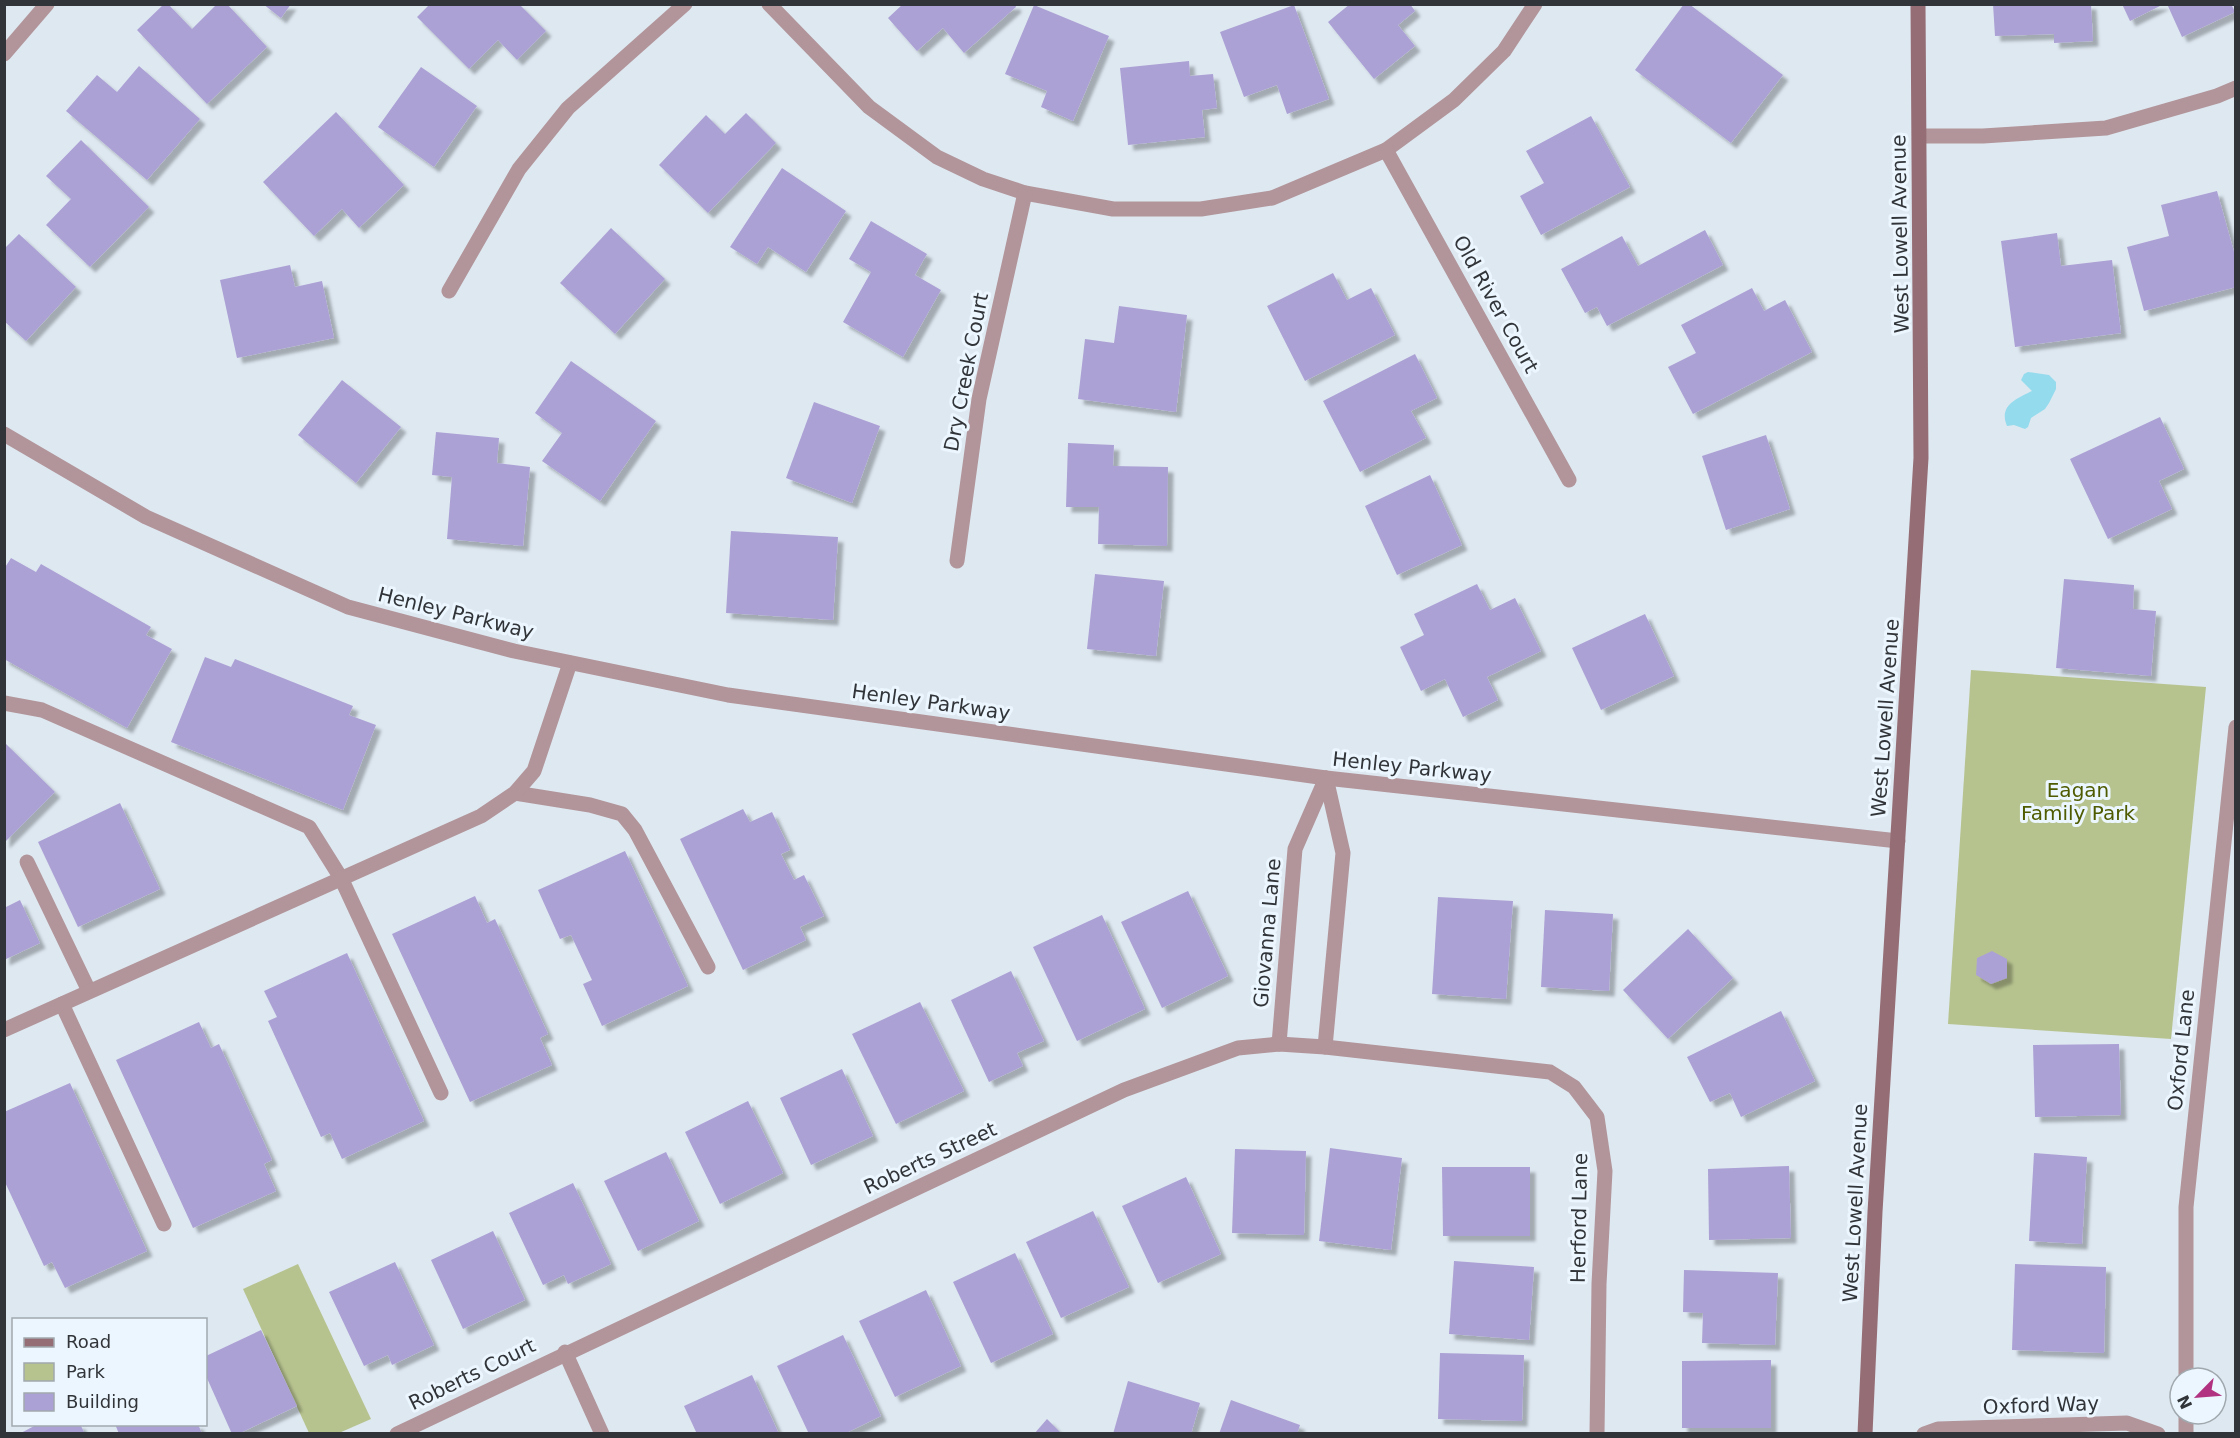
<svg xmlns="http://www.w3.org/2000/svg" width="2240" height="1438" font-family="'DejaVu Sans',sans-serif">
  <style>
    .green { fill: #b7c38f }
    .water { fill: #93dbed }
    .building { fill: #aca1d5; filter: url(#shadow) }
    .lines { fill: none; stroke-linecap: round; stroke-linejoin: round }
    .street { stroke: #b1959a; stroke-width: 15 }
    .secondary { stroke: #956d75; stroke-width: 15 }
    .labels { text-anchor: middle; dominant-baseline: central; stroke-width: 6; stroke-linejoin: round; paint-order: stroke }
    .street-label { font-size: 20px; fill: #313539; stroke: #ecf6fe }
    .park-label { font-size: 20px; fill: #4e5b00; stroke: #ecf6fe }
  </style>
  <defs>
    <filter id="shadow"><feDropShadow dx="5.5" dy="5.5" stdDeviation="1.5" flood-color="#0004"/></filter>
  </defs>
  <rect width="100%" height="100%" fill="#dee8f1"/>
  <g class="green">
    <path d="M1971,670l235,17 -35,352 -223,-15z"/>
    <path d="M298,1264l73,155 -32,14h-30l-66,-144z"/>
  </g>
  <path class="water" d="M2028,372l21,3 7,7v7l-7,14 -4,6 -14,9 -3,9 -3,2 -11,-4 -7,1c-9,-21 11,-28 25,-35l-11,-11 3,-6z"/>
  <g class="building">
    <path d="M164,4h4l24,25 25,-25h10l40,43 -60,57 -70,-74z"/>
    <path d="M263,4h28l-10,14z"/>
    <path d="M430,4h89l27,27 -29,29 -19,-20 -29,29 -52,-52z"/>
    <path d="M903,4h112l1,3 -52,46 -21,-25 -26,23 -29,-33z"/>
    <path d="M1350,4h60l5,7 -17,14 17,21 -41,33 -46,-57z"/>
    <path d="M1684,4h5l94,71 -52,68 -96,-73z"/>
    <path d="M1993,4h98l2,37 -39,2v-9l-59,2z"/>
    <path d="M2122,4h42l-34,17z"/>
    <path d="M2167,4h64l4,8 -53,25z"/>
    <path d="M1034,5l75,31 -36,85 -32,-14 6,-16 -42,-17z"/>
    <path d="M1294,5l35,94 -42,15 -10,-29 -33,12 -24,-65z"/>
    <path d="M1189,61l1,15 23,-2 4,34 -15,2 3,27 -77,8 -8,-77z"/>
    <path d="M139,66l61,53 -53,61 -81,-69 31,-36 20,17z"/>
    <path d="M421,67l56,39 -43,61 -56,-40z"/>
    <path d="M336,112l68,73 -45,43 -17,-19 -28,27 -51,-54z"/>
    <path d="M746,113l30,30 -68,70 -49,-48 47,-50 19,19z"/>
    <path d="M1591,116l39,71 -89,48 -21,-39 24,-13 -18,-32z"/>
    <path d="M81,140l68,67 -59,60 -44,-42 25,-26 -25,-23z"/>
    <path d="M782,168l64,43 -40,61 -38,-25 -11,17 -27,-17z"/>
    <path d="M2217,191l19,68v28l-92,24 -17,-64 42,-11 -8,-31z"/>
    <path d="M871,221l56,33 -12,21 26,15 -38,67 -60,-35 28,-50 -22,-13z"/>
    <path d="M611,228l54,51 -50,55 -55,-51z"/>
    <path d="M1705,230l18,35 -116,61 -10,-19 -12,6 -24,-44 61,-33 16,30z"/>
    <path d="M2057,233l4,33 51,-6 9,73 -106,14 -14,-106z"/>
    <path d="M19,234l57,53 -50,54 -22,-20v-72z"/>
    <path d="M290,265l5,22 27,-6 12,57 -97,20 -17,-78z"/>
    <path d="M1333,273l14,27 24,-12 24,47 -90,46 -38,-75z"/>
    <path d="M1752,288l12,23 21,-11 27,52 -119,62 -25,-47 28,-14 -15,-28z"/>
    <path d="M1119,306l68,9 -11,97 -98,-13 7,-60 29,4z"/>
    <path d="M1415,354l22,44 -26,13 15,27 -66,34 -37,-71z"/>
    <path d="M571,361l85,60 -56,80 -58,-40 20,-28 -27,-20z"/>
    <path d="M342,380l59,47 -45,56 -58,-48z"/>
    <path d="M814,402l66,24 -28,77 -66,-25z"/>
    <path d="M2160,417l24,52 -25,12 13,28 -64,30 -38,-80z"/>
    <path d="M436,432l63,6 -2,25 33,4 -7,79 -76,-7 5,-62 -20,-2z"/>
    <path d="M1766,435l24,74 -64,21 -24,-74z"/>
    <path d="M1068,443l46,2 -1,21 55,1 -1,79 -69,-2 1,-37h-33z"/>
    <path d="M1430,475l32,70 -65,30 -32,-69z"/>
    <path d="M731,531l107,6 -5,83 -107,-7z"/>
    <path d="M11,558l25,14 5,-8 110,63 -5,8 26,14 -45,79 -123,-69v-90z"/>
    <path d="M1095,574l69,7 -8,75 -69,-7z"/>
    <path d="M2064,579l70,6 -1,24 23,2 -5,65 -95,-8z"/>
    <path d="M1477,584l13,26 25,-12 26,53 -54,26 11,23 -35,17 -18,-38 -24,12 -21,-44 24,-12 -10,-21z"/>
    <path d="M1645,614l29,62 -73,34 -29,-62z"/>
    <path d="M205,657l26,10 4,-8 118,47 -4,9 27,10 -33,85 -172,-68z"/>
    <path d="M4,742l51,50 -51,51z"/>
    <path d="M120,803l40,86 -82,38 -40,-85z"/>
    <path d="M743,809l7,13 22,-10 18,38 -9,4 13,26 10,-5 20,41 -24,11 6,13 -63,30 -63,-131z"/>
    <path d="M625,851l63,135 -86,40 -19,-42 9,-4 -21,-45 -11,4 -22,-49z"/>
    <path d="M1188,891l40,85 -66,32 -41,-86z"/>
    <path d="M475,896l12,27 8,-4 53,115 -8,4 12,27 -82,37 -78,-168z"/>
    <path d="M1438,897l75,4 -7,98 -74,-5z"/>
    <path d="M20,900l20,43 -36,17v-52z"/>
    <path d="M1545,910l68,4 -4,77 -68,-4z"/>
    <path d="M1102,915l43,94 -68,32 -44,-94z"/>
    <path d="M1688,929l45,49 -65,61 -45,-49z"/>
    <path d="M1992,951l15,8v19l-16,6 -15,-9 1,-17z"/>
    <path d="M347,953l77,168 -82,38 -12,-26 -9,4 -53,-116 9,-4 -13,-26z"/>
    <path d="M1011,971l33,70 -27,12 6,13 -34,16 -38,-82z"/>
    <path d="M920,1002l44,89 -68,33 -44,-90z"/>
    <path d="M1781,1011l34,70 -74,36 -11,-24 -20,9 -23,-45z"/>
    <path d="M199,1022l12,26 8,-4 53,116 -8,4 12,27 -83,37 -77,-168z"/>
    <path d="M2119,1044l2,71 -86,2 -2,-72z"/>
    <path d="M842,1069l31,67 -62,29 -31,-67z"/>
    <path d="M70,1083l77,168 -82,37 -13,-26 -8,4 -40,-86v-68z"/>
    <path d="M748,1101l35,72 -63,31 -35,-72z"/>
    <path d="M1330,1148l72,10 -11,92 -72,-9z"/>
    <path d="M1235,1149l71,2 -2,84 -72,-2z"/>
    <path d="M666,1152l33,69 -61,30 -34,-70z"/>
    <path d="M2034,1153l53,4 -5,87 -53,-3z"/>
    <path d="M1789,1166l2,72 -82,2 -1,-71z"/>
    <path d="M1442,1167h88v69h-87z"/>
    <path d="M1186,1177l35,77 -63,29 -36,-77z"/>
    <path d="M573,1183l38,81 -43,20 -4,-9 -21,10 -34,-72z"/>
    <path d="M1093,1211l36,76 -68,31 -35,-76z"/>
    <path d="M493,1231l32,69 -62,29 -32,-69z"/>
    <path d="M1015,1253l38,81 -62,29 -38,-81z"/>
    <path d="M1454,1261l80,6 -5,73 -80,-6z"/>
    <path d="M395,1262l39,83 -42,20 -4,-10 -24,11 -35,-74z"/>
    <path d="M2015,1264l91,3 -2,86 -92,-3z"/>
    <path d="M1684,1270l94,3 -3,72 -73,-2 1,-30 -20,-1z"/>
    <path d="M926,1290l35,76 -66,31 -36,-76z"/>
    <path d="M261,1330l36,76 -59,28h-6l-26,-58v-20z"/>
    <path d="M843,1335l38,81 -37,18h-35l-32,-68z"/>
    <path d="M1440,1353l84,2 -2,66 -84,-2z"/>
    <path d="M1771,1360v68h-89v-67z"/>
    <path d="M752,1375l27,59h-82l-13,-28z"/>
    <path d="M1128,1381l72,22 -9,31h-78z"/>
    <path d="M1231,1400l69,25 -3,9h-78z"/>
    <path d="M1047,1419l15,15h-28z"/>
    <path d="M38,1424h42l5,10h-66z"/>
    <path d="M115,1424h83l4,10h-83z"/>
  </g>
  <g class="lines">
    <g class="street">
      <path d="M769,4l100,103 68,50 46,22 42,14 88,16h88l71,-11 114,-48 68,-50 50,-49 31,-47"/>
      <path d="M4,54l43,-50"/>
      <path d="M1920,136h63l123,-8 111,-32 19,-8"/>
      <path d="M1386,150l183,330"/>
      <path d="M449,291l70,-122 49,-61 117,-104"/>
      <path d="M4,434l142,83 202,90 166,44 214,44 598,83 572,63"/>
      <path d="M957,561l22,-162 46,-206"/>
      <path d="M4,703l38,7 267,117 32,51 100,215"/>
      <path d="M515,793l75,12 32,9 13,16 73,137"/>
      <path d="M27,862l62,129"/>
      <path d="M62,1004l102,220"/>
      <path d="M4,1030l477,-214 34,-23 19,-22 36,-108"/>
      <path d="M1279,1044l16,-195 31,-71"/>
      <path d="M1325,1047l18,-194 -17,-75"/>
      <path d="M565,1352l37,82"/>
      <path d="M2186,1378v-171l50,-480"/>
      <path d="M2186,1414v20"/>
      <path d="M397,1434l727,-344 114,-42 41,-4 46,3 225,25 24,15 23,30 8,54 -6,113 -2,150"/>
      <path d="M1924,1434l14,-5 189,-6 31,11"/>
    </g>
    <path class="secondary" d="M1865,1434l10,-222 46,-754 -3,-454"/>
  </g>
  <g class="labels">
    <g class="street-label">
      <text transform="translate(1900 234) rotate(-91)">West Lowell Avenue</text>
      <text transform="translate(1496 304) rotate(61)">Old River Court</text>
      <text transform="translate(966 372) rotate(-79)">Dry Creek Court</text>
      <text transform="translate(456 613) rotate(14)">Henley Parkway</text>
      <text transform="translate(931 702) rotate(8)">Henley Parkway</text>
      <text transform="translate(1885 718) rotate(-86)">West Lowell Avenue</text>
      <text transform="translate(1412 767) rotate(6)">Henley Parkway</text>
      <text transform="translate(1267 933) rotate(-85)">Giovanna Lane</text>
      <text transform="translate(2181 1050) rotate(-84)">Oxford Lane</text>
      <text transform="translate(930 1158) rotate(-25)">Roberts Street</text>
      <text transform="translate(1855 1203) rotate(-87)">West Lowell Avenue</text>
      <text transform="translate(1579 1218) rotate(-89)">Herford Lane</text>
      <text transform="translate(472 1374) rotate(-26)">Roberts Court</text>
      <text transform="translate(2041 1405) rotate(-2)">Oxford Way</text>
    </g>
    <g class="park-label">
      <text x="2078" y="790">Eagan<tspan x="2078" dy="23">Family Park</tspan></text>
    </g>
  </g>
  <rect width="2240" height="1438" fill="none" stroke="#313539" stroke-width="12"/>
  <rect x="12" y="1318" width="195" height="108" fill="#ecf6fe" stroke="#a1a9af" stroke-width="1.5"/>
  <rect x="24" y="1338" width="30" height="9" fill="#956d75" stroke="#a1a9af" stroke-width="1.5"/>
  <text x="66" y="1348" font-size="18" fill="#313539">Road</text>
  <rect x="24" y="1363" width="30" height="18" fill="#b7c38f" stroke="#a1a9af" stroke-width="1.5"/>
  <text x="66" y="1378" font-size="18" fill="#313539">Park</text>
  <rect x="24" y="1393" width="30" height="18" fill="#aca1d5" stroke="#a1a9af" stroke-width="1.5"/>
  <text x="66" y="1408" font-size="18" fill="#313539">Building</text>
  <g transform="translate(2198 1396) rotate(245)"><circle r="28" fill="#ecf6fe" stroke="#a1a9af" stroke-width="1.5"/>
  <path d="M0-4.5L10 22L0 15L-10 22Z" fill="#b13280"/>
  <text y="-9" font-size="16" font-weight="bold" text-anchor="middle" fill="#313539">N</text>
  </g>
</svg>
